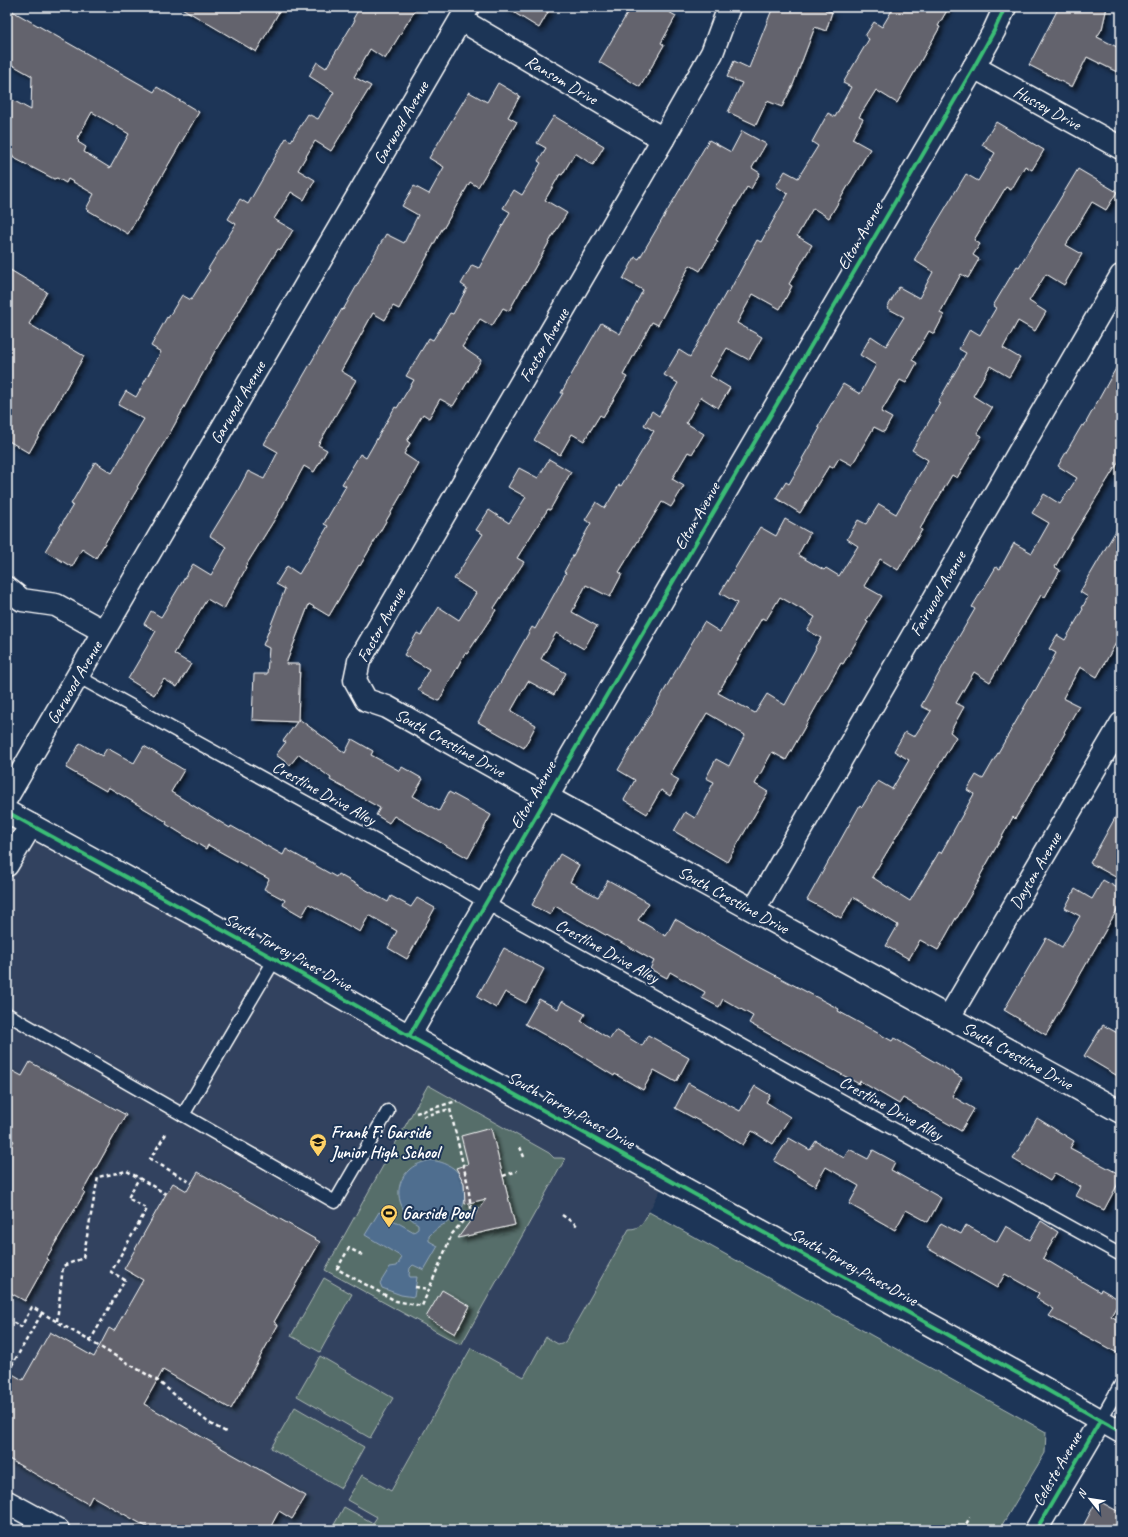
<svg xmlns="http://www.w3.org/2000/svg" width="1128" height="1537" font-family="Caveat,sans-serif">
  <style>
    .built { fill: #32435e }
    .green { fill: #566e6a; stroke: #aab6b4 }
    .water { fill: #4f6e8f; stroke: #95a8bc }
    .building { fill: #64646d; stroke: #fff; fill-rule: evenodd; filter: url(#shadow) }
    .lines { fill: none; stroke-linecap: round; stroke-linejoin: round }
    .lane-casing { stroke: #fff; stroke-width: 15 }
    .street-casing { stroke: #fff; stroke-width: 25 }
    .secondary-casing { stroke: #fff; stroke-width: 25 }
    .path { stroke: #fff; stroke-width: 2.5; stroke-dasharray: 4 3; stroke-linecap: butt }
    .lane { stroke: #1d3557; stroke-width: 12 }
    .street { stroke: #1d3557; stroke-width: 22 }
    .secondary { stroke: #1d3557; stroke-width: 22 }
    .cycleway-casing { stroke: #1d3557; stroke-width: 6 }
    .cycleway { stroke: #3abd76; stroke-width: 4 }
    .labels { text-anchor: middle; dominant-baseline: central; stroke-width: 4; stroke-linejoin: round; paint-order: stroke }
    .street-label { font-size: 17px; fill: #fff; stroke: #1d3557 }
    .poi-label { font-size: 17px; font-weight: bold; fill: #fff; stroke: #1d3557; text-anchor: start }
  </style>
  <defs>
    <filter id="shadow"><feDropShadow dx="3.5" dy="3.5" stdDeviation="2" flood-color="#0009"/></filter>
  </defs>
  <rect width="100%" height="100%" fill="#1d3557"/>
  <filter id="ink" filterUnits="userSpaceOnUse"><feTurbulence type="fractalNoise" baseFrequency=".025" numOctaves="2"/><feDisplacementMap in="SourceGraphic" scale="8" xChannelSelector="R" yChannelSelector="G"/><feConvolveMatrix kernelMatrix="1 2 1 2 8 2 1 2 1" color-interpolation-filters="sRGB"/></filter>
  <g filter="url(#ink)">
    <path class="built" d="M7,812l660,366 -26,48 -12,3 -64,113 -7,2 -12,-6 -22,40 -54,-30 -100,182h-312l-51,-28z"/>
    <g class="green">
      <path d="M428,1085l121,68 5,5h8l3,1 -104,186 -136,-75z"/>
      <path d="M649,1212l397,220 -1,21 -46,77h-668l13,-23 29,16 4,-6 -30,-17 15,-25 29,16 80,-143 53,29 22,-40 12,7 7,-2 64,-113c12,0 14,-7 20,-17z"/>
      <path d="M324,1278l28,16 -32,58 -29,-16z"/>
      <path d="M320,1356l73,42 -23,40 -73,-42z"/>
      <path d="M295,1407l69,40 -23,41 -70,-40z"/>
    </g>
    <path class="water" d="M430,1160c8,1 16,3 23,8 15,11 16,35 4,48 -5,6 -13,7 -19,12 -3,2 -6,5 -9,8v5l9,5 -14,24 -11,-5 -3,3 -1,7 1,2h7l-3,20 -13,-2 -19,-7 -2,-5 10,-16 7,-1 4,-7 -1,-3 -35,-21 14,-23 35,20 4,-3v-5c-20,-12 -27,-38 -8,-55 6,-5 13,-7 20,-9z"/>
    <g class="building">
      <path d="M180,7h102l-26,45z"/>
      <path d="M360,7h57l-32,52 -15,-10 -16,28 17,9 -40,65 -16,-10 -17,29 17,10 -11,20 -13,-8 -17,27 19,11 -12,20 -3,-1 -63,102 -45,82 -33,54 1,1 -42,70 -14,-9 -10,18 -27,-16 28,-46 -2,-1 24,-42 17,11 32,-54 -26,-14 8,-14 10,6 25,-45 -10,-6 16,-29 1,1 14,-23 9,5 19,-30 -2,-1 28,-45 -8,-5 12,-20 8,5 38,-66 5,3 17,-27 10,5 16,-27 -25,-16 8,-14 9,6 29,-48 -2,-1z"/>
      <path d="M505,7h46l-12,21z"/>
      <path d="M631,7h29l16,9 -15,27 3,2 -24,42 -41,-25z"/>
      <path d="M773,7h53l-1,3 7,2 -6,19 -11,-4 -22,58 -11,22 -15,-6 -11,24 -28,-13 14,-29 -15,-6 7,-16 15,7z"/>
      <path d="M894,7h55l-11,19 2,1 -43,76 -21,-13 -17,27 4,2 -11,20 18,10 -41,69 -16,-10 -16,28 15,9 -23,39 3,2 -12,23 -27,-15 -16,29 25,14 -13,23 -22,-12 -17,28 20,12 -12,20 -17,-11 -15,26 18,11 -12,20 -4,-2 -16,27 12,7 -13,21 -9,-5 -43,70 3,2 -12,23 -24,-12 -14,27 25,14 -13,23 -28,-16 -15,26 25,14 -12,22 -26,-14 -17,30 25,14 -12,23 -46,-26 54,-95 3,2 31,-56 -2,-1 27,-49 -6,-3 11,-18 9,6 14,-23 2,1 33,-55 -10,-6 8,-14 7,5 19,-33 -14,-8 15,-25 11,7 37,-66 2,1 28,-52 4,2 27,-48 -12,-8 9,-15 13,7 20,-32 -6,-4 16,-29 7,4 16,-30 -8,-4 26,-44 -4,-3 9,-14 8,5z"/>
      <path d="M1059,7h48l-5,22 -5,8 24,12v25l-34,-17 -15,30 -43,-22z"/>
      <path d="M7,8l147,84 3,-5 42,25 -71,122 -42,-25 8,-15 -26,-15 -2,4 -9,-5 -3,1 -42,-22 1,-2 -6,-3v-55l24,13 1,-34 -25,-14zM92,112l37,22 -19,34 -26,-16 2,-5 -8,-5 1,-1 -2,-2z"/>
      <path d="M498,83l22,13 -12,21 9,5 -39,65 -8,-5 -27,47h-1l-43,80 -6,-3 -8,14 -12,-7 -32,58 15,9 -38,65 9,5 -13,22 -10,-6 -26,48 -33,53 1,1 -22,41 -17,-10 -33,55 17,10 -14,23 -13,-8 -10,16 -26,-16 28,-48 -12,-7 7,-13 10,6 32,-53 18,11 16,-28 -17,-11 27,-44 11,-21 16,8 14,-27 -14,-8 78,-135 1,1 43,-76 18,9 14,-28 -16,-9 12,-20 15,8 15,-27 -15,-9 40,-66 18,10z"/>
      <path d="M554,116l50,30 -11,19 -18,-12 -13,22 -2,-1 -15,26 22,13 -15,24 -27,48 -1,-1 -15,27 -6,-3 -11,18 -12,-7 -18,28 19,13 -28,46 -13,-7 -11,19 -6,-4 -16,27 3,2 -6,11 15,10 -8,14 -51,88 -1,-1 -30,51 -20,-12 -23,60h14l-2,57 1,-2 46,34 7,-14 21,12 -2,4 29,16 2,-4 21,12 -10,17 26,15 10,-19 42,23 -23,43 -74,-42 -5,7 -13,-8 4,-7 -50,-28 1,-2 -32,-24 -9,11 -14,-10 10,-13 -3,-1 14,-19 -45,-2 2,-46h13l2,-26 -6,-3 22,-56 -9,-5 11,-18 12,8 29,-48 -4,-2 22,-38 -4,-2 18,-30 6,4 29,-51 2,1 17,-28 -8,-4 23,-38 4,2 17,-27 3,1 14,-26 -6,-4 11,-19 7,3 31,-56 -7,-4 11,-18 8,5 19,-32 -3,-2 8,-13 -9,-5z"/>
      <path d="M996,122l48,28 -12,20 -7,-4 -14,24 -5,-3 -32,53 6,4 -7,11 6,4 -11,19 -7,-4 -21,39 4,2 -10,19 -5,-3 -17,29 5,3 -11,20 -6,-3 -19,32 11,6 -8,14 -10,-5 -22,38 -13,-7 -6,10 -4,-2 -29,47 -24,-15 10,-16 3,2 14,-24 -1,-1 18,-31 -2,-1 25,-43 17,10 16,-29 -16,-10 11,-19 15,10 18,-29 -17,-9 12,-21 20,11 14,-26 -19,-12 52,-86 12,7 17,-28 -13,-8z"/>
      <path d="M742,131l24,13 -14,24 8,5 -9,16 -4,-2 -31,53 2,1 -18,30 -10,-6 -32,60 -6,-3 -29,53 4,2 -24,40 -3,-2 -16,26 -12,-7 -12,21 -26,-15 29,-47h-2l40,-70 19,11 23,-44 -20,-11 12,-22 4,2 70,-119 22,12z"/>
      <path d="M1078,169l39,23 -11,18 -14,-8 -26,43 16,9 -18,31 -18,-11 -17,27 17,11 -11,19 -17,-10 -15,27 17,10 -11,19 -19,-11 -17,30 19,12 -15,25 5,3 -25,42 -5,-3 -32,54 2,1 -24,40 -18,-11 -16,27 18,10 -16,25 2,1 -25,42 -2,-1 -55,97 -14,-8 -17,32 13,8 -41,70 -53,-31 11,-19 10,6 19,-36 -8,-4 10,-19 13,7 16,-31 -38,-22 -37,62 9,5 -9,16 -9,-6 -14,24 -23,-14 11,-20 -17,-10 86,-148 16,10 17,-29 -17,-10 40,-66 16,9 9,-17 25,14 -12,22 26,15 2,-2 13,8 19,-30 -11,-7 11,-19 8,4 13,-20 17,10 32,-54 -16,-10 28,-47 -2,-1 28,-49 -7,-4 11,-20 10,6 16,-27 -3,-2 24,-40 2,1zM780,597l35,20 -8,13 14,8 -6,9 1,1 -31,57 -18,-11 -12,19 -37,-20 44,-75 4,2z"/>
      <path d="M7,268l40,24 -18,32 55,32 -55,97 -22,-13z"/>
      <path d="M1121,359v99l-49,79 -17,30 5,3 -15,27 -4,-2 -51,87 -16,-10 -18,31 8,4 -14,25 6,5 -84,140 38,24 29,-49 2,1 33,-59 -7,-4 9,-15 7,4 51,-89 1,1 21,-38 -7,-4 8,-14 8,5 18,-31 -1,-1 6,-11 -8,-5 41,-70v112l-24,43 -17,-10 -17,31 16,8 -15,26 1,1 -50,86 -2,-2 -33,59 1,1 -24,41h-1l-18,32 -18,-10 -11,19 -23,-13 12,-21 -45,-28 -12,21 -34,-18 53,-95 2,2 16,-26 14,8 17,-29 -15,-9 11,-19 9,5 17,-26 -10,-5 27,-49h-1l28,-48 -3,-2 24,-40 4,2 14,-26 18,10 17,-30 -17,-10 12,-19 16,10 17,-26 -19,-12 24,-41 2,1z"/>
      <path d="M549,459l22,13 -21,38 -2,-1 -31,49 7,4 -30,46 2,2 -29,44 -2,-1 -26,48 -21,-11 11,-21 -25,-14 13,-22 4,2 18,-28 20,13 17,-27 -22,-14 29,-45 -7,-4 13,-20 20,13 17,-26 -18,-10 11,-19 19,10z"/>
      <path d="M80,743l22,13 5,-8 27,15 10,-17 40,24 -13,22 59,36 1,-2 52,29 3,-6 50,28 2,-3 50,28 3,-6 20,11 6,-9 18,10 -28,51 -19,-11 9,-17 -28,-16 -9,17 -51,-28 -7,12 -19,-11 2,-5 -21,-11 5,-10 -61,-34 -2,4 -40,-25 1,-2 -59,-35 -2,4 -40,-23z"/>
      <path d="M1121,807v73l-31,-17z"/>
      <path d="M560,854l19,11 -9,17 28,15 10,-17 41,23 -11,17 28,16 9,-17 75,43 89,47 -1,2 54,30 2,-3 68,40 -10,18 22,13 -13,22 -58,-33 -4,6 -39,-23 -1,3 -110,-61 4,-7 -30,-17 -4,8 -17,-9 3,-6 -35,-20 -3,6 -17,-9 4,-8 -37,-21 -1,1 -61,-35 -5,9 -18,-10z"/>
      <path d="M1103,880l18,10v13l-75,132 -42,-25 42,-72 16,9 18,-31 -15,-8 10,-19 17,10z"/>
      <path d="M504,948l40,21 -18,34 -21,-11 -9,16 -19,-11z"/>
      <path d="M539,999l19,10 4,-8 23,13 -4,7 29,18 6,-9 26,16 6,-11 41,23 -13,24 -22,-12 -11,20 -28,-16 -1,2 -39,-24 -50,-28z"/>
      <path d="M1103,1025l18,10v43l-37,-22z"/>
      <path d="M30,1062l96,53 -43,76 2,1 -39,67 2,1 -23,41 -18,-10v-138l7,-12 -7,-4v-69l15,8z"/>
      <path d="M688,1083l52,28 15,-25 15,9 -4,7 24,15 -17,27 -21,-13 -9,14 -26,-16 -1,1 -41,-22z"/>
      <path d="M1037,1118l37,23 -4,7 51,27v3l-17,32 -28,-14 5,-9 -26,-14 -5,8 -37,-22z"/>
      <path d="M491,1128l24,97 -57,13 28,-39 -21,5 -1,-21 -8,-15 12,-4 -7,-28z"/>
      <path d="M789,1138l21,12 6,-9 28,17 5,-9 19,10 5,-9 22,12 -4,8 50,28 -13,24 -22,-12 -11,20 -46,-26 10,-18 -33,-19 -11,19 -41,-25z"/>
      <path d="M198,1172l122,70 -46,80 4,3 -47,84 -68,-39 -19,34 162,92 -14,23 -13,-8 -10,19h-117l-60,-34 -4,8 -81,-46v-87l16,9 27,-48 44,25 15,-29 5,3 29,-51 -19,-11 42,-75 7,-11 14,8z"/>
      <path d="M1041,1221l17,11 -15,26 57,34 1,-3 19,11 -9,16 10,6v33l-72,-39 5,-7 -18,-11 3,-5 -34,-19 -8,14 -70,-40 14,-25 20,11 5,-9 31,17 9,-16 24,14z"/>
      <path d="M442,1290l28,16 -15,28 -29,-17z"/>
      <path d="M1097,1500l24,13v17h-40z"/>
    </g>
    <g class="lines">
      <g class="lane-casing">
        <g id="lane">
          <path d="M77,676l388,214 42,25 614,340"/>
          <path d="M7,1014l328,188 53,-91"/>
          <path d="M183,1115l92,-156"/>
          <path d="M1100,1421l21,-37"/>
        </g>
      </g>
      <g class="street-casing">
        <g id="street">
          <path id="s1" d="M729,7l-17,46 -49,86 -304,522 -4,19 11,20 21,7 160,90 574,315"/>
          <path id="s2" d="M461,20l202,119"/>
          <path id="s3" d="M974,67l147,81"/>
          <path d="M7,588l15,12 34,5 47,26"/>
          <path id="s4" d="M7,797l461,-790"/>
          <path d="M7,865l24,-40"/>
          <path id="s5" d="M754,910l367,-634"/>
          <path id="s6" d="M949,1017l172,-293"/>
          <path d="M7,1502l51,28"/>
        </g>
      </g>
      <g class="secondary-casing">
        <g id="secondary">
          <path d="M7,812l268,147 134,77 610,338 102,58"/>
          <path d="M409,1036l138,-239 427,-730 20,-36 11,-24"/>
          <path d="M1036,1530l64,-109"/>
        </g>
      </g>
      <g class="path">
        <path d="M416,1113l41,-12"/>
        <path d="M166,1134l-16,25 42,24"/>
        <path d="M520,1147l4,10"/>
        <path d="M503,1176l14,-5"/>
        <path d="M562,1215l16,11"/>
        <path d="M362,1255l-13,-7 -12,21 59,32 26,5 30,-72 11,-13 9,-5 -4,-31 -18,-76 -26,7 -1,-5"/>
        <path d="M415,1287l14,2"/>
        <path d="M7,1319l14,8 11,-20 126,74 51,42 17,9"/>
        <path d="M57,1321l6,-55 20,-8 15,-81 29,-6 39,23"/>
        <path d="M90,1341l35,-61 -14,-8 36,-63 -19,-11 11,-20"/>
        <path d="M7,1358l7,4"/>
        <path d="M8,1372l34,-59"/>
        <path d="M963,1530l7,-13"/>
      </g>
      <use href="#lane" class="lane"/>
      <use href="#street" class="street"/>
      <use href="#secondary" class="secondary"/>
      <g class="cycleway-casing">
        <g id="cycleway">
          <path d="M7,812l268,147 134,77 610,338 102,58"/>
          <path d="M409,1036l138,-239 427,-730 20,-36 11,-24"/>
          <path d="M1036,1530l64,-109"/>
        </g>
      </g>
      <use href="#cycleway" class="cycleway"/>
    </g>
  </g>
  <defs>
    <g id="school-pin" transform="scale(0.9)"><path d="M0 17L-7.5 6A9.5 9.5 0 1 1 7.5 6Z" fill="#ffd166" stroke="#1d3557"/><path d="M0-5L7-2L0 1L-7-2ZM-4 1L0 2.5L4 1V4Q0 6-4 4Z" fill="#111"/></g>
    <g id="stadium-pin" transform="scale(0.9)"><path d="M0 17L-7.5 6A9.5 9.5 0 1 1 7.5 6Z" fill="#ffd166" stroke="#1d3557"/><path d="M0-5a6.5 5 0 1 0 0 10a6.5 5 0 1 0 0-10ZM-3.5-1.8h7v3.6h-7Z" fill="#111"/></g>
  </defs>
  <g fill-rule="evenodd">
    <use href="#school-pin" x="318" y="1142"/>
    <use href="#stadium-pin" x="389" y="1213"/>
  </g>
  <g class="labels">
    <g class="street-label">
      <text stroke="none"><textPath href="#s2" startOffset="117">Ransom Drive</textPath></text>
      <text stroke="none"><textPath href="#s3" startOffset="84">Hussey Drive</textPath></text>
      <text stroke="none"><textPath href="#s4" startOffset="781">Garwood Avenue</textPath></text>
      <text transform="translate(860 236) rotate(-60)">Elton Avenue</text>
      <text transform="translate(544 345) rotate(-60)">Factor Avenue</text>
      <text stroke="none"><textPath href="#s4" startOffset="457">Garwood Avenue</textPath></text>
      <text transform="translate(697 516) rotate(-60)">Elton Avenue</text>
      <text stroke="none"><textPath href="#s5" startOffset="366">Fairwood Avenue</textPath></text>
      <text transform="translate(381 625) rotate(-61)">Factor Avenue</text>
      <text stroke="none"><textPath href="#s4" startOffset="133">Garwood Avenue</textPath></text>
      <text stroke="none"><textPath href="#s1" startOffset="889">South Crestline Drive</textPath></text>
      <text transform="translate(324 793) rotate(29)">Crestline Drive Alley</text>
      <text transform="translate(533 795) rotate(-60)">Elton Avenue</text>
      <text stroke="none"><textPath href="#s6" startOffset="170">Dayton Avenue</textPath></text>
      <text stroke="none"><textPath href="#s1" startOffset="1213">South Crestline Drive</textPath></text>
      <text transform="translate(607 951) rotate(29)">Crestline Drive Alley</text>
      <text transform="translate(288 952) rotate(29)">South Torrey Pines Drive</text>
      <text stroke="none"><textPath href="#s1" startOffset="1537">South Crestline Drive</textPath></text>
      <text transform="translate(891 1108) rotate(29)">Crestline Drive Alley</text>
      <text transform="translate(571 1110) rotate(29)">South Torrey Pines Drive</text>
      <text transform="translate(854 1267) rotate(29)">South Torrey Pines Drive</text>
      <text transform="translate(1057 1469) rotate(-60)">Celeste Avenue</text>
    </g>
    <g class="poi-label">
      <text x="331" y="1132">Frank F. Garside<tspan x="331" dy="20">Junior High School</tspan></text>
      <text x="402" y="1213">Garside Pool</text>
    </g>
  </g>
  <rect width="1128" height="1537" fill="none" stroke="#1d3557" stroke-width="24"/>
  <rect x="12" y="12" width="1104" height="1513" fill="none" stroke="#fff" stroke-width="1.5" filter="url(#ink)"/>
  <g transform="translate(1090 1499) rotate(300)" stroke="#1d3557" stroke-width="3" paint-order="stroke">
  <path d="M0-3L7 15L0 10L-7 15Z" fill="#ffffff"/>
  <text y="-6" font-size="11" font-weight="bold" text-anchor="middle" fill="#ffffff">N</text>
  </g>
</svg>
